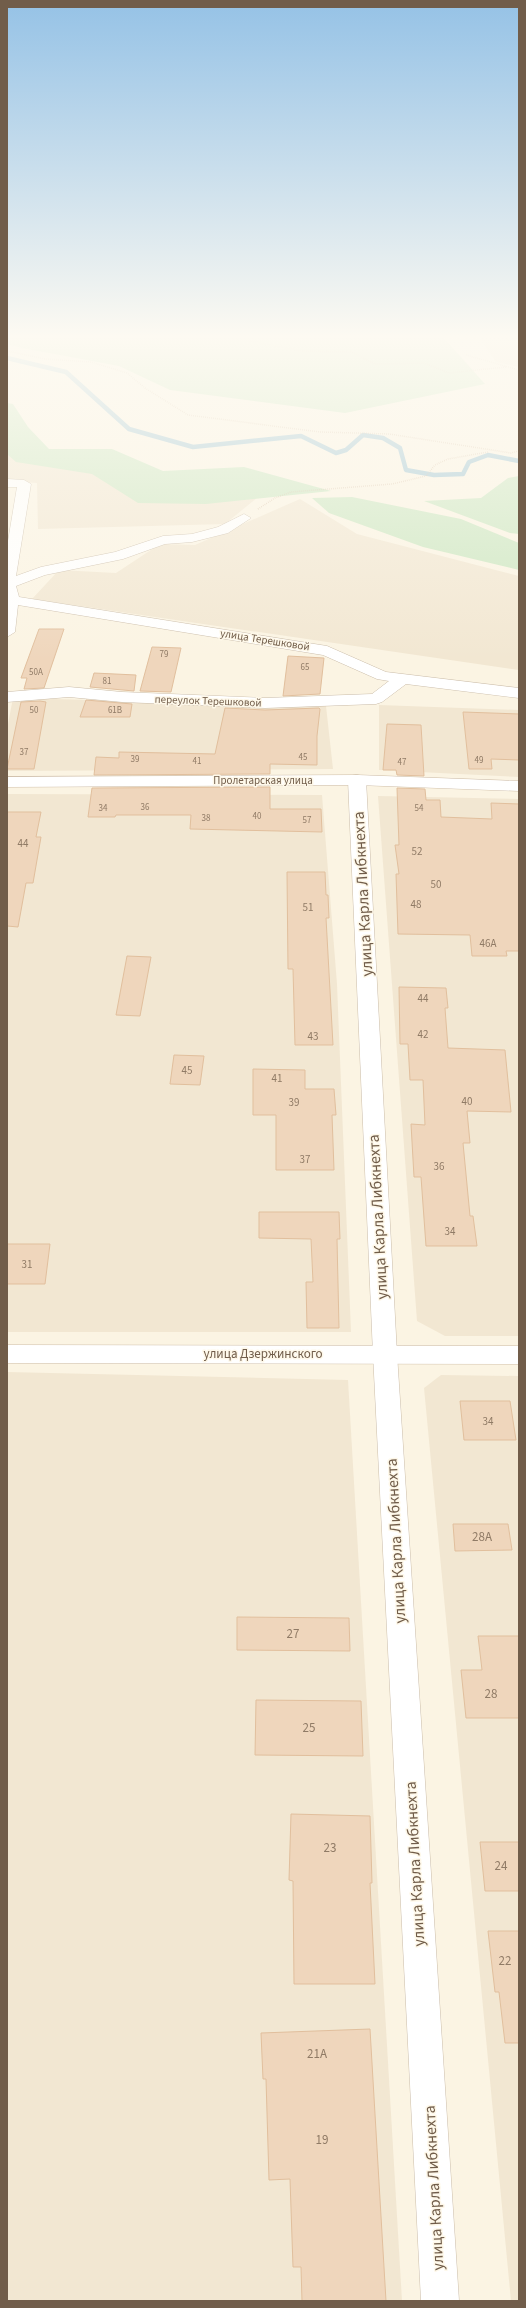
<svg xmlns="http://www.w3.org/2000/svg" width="526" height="2308" font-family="'Source Sans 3',sans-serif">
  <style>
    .residential { fill: #f2e7d2 }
    .green { fill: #cde7c2 }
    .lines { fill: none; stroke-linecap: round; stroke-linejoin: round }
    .stream { stroke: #a0c6d4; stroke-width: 4.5 }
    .building { fill: #efd6bc; stroke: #e1bf9d }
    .street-casing { stroke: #cbbdaa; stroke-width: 1 }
    .secondary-casing { stroke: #cebda8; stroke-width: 1 }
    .path { stroke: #d3baa0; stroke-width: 1.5; stroke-dasharray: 0.5 1.5; stroke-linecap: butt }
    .street { fill: #fff; fill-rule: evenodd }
    .secondary { fill: #fff; fill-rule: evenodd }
    .labels { text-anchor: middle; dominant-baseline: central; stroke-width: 3; stroke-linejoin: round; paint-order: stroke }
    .far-number-label { font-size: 9px; fill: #907b66 }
    .far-street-label { font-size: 11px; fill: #715d4a; stroke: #fef8e9 }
    .number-label { font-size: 11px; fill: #907b66 }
    .street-label { font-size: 13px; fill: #715d4a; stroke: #fef8e9 }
    .near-number-label { font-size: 13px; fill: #907b66 }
    .near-street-label { font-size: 16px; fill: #715d4a; stroke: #fef8e9 }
  </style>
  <rect width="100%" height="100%" fill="#fbf4e3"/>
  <g class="residential">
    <path d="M479,337h40v30l-23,-5z"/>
    <path d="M7,446l251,51 -33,27 -187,5 -1,-46 -30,-2z"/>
    <path d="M300,499l57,35 162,42v94l-487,-71 27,-29 57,3 44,-29 35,1z"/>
    <path d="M13,698l313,8 7,63 -326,2v-42z"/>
    <path d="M379,705l140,5v67l-140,-7z"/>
    <path d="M7,794l315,1 15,189 14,348h-344z"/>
    <path d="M378,796l141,3v537h-74l-28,-15z"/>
    <path d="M7,1372l341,8 54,921h-395z"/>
    <path d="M441,1375l78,1v925h-8l-87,-913z"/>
  </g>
  <g class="green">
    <path d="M7,337h436l42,47 -140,29 -175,-23 -51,-24 -97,-18 -15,-4z"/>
    <path d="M7,403l6,1 15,23 21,22h63l51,22 81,-4 87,24 -125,13 -68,-1 -46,-29 -76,-12 -9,-8z"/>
    <path d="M519,476v58l-9,-1 -86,-32 57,-3 27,-20z"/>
    <path d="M352,497l109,22 58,24v27l-96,-23 -94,-34 -17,-15z"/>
  </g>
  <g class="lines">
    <path class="stream" d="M7,358l59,14 63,57 64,18 108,-11 35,17 10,-3 17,-15 20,3 17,10 6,22 28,5 29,-1 6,-12 19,-7 31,6"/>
  </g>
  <g class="building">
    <path d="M39,629h25l-20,59 -20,1 3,-11h-6z"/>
    <path d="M152,647l29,1 -10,44 -31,-1z"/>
    <path d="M288,656l36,2 -4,36 -37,2z"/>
    <path d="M94,673l42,2 -2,16 -44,-4z"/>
    <path d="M86,700l46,4 -2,13h-50z"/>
    <path d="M40,701l6,1 -12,67h-27l14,-67z"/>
    <path d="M225,708l40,2 54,-2 1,1 -3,27v29l-47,-1v10l-176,1 2,-18 23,1v-6l96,2z"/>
    <path d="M463,712l56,2v46l-28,-1 1,10h-23z"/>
    <path d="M387,724l34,1 3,51 -27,-1 -1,-5h-13z"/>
    <path d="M270,787v22h51l1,23 -132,-3 1,-14h-75l-1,2h-27l4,-29z"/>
    <path d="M397,788l28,1 1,11h14l1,17 51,2 -1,-16 28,1v147h-13l1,5h-35l-2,-21 -72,-1 -2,-60h3l-4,-29h4z"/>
    <path d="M7,812h34l-5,25h5l-8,46h-7l-8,44 -11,-1z"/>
    <path d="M287,872h38l1,23h2l1,23h-3l7,127h-38l-2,-76h-5z"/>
    <path d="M127,956l24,1 -11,59 -24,-1z"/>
    <path d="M399,987l47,1 2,20h-3l3,40 57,2 6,62 -44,-1 3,32h-7l7,73h3l4,30h-51l-5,-69h-7l-3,-53 14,1 -2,-45h-13l-2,-36h-8z"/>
    <path d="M174,1055l30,1 -4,29 -30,-1z"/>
    <path d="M253,1069l52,1v19h29l2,26h-4l2,55h-58v-55h-23z"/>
    <path d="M259,1212h80l1,27h-3l2,89h-32l-1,-46h7l-2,-43 -52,-1z"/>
    <path d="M7,1244h43l-5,40h-38z"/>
    <path d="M460,1401h50l6,39h-52z"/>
    <path d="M453,1524h55l4,26 -57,1z"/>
    <path d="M237,1617l112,1 1,33 -113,-1z"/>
    <path d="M478,1636h41v82h-53l-5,-48h21z"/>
    <path d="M256,1700l105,1 2,55 -108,-1z"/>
    <path d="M291,1814l79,2 2,67h-2l5,101h-81l-1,-103 -4,-1z"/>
    <path d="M480,1842h39v49h-34z"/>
    <path d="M488,1931h31v112h-14l-6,-51h-4z"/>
    <path d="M370,2029l16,272h-84l-1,-34h-8l-3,-88 -21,1 -3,-101h-3l-2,-46z"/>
  </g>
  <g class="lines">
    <g class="street-casing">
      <g id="street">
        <path d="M7,479l17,1 7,4 -15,92 25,-9 74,-15 48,-16 29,-2 15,-4 11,-3 26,-13 7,4 -23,15 -36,9 -27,2 -42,15 -78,16 -29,11 3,11 308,49 59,26 133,16v10l-113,-14 -24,18 -6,2 -111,4 -143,-6 -53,-5 -62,5v-10l62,-5 53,5 143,6 107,-4 17,-13 -12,-2 -54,-24 -305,-50 -3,27 -8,5v-90l10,-60h-10z"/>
        <path d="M357,775l6,1 3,4 31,574 62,947h-38l-48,-947 -25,-574 3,-4z"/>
      </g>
    </g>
    <g class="secondary-casing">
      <g id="secondary">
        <path d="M357,775l162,6v10l-162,-6 -350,2v-10z"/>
        <path d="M7,1345l512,1v18l-512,-1z"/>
      </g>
    </g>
    <g class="path">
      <path d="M232,337l68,14 52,1 23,12 49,-1 25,10 57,-6"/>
      <path d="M7,351l38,8 46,3 36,11 18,15 43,27 132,17 69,2 122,19 8,-2"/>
      <path d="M466,355l53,15"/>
      <path d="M258,509l17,-11 16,-6 101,-8 34,-8 9,-11 13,-6 40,-7"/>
    </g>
    <use href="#street" class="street"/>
    <use href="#secondary" class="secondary"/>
  </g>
  <linearGradient id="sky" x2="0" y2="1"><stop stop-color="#95c2e6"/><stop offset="0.51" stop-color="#fdfaf2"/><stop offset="1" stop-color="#fdfaf2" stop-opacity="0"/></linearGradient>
  <rect width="526" height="660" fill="url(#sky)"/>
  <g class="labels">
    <g class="far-number-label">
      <text x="164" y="654">79</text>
      <text x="305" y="667">65</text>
      <text x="36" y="672">50А</text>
      <text x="107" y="681">81</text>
      <text x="34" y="710">50</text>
      <text x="115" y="710">61В</text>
      <text x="24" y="752">37</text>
      <text x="303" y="757">45</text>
      <text x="135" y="759">39</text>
      <text x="479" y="760">49</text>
      <text x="197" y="761">41</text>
      <text x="402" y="762">47</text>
      <text x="145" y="807">36</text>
      <text x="103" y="808">34</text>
      <text x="419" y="808">54</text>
      <text x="257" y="816">40</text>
      <text x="206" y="818">38</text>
      <text x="307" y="820">57</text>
    </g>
    <g class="far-street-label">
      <text transform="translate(265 640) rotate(9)">улица Терешковой</text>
      <text transform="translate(208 701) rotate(2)">переулок Терешковой</text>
      <text x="263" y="780">Пролетарская улица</text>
    </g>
    <g class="number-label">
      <text x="23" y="843">44</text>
      <text x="417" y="851">52</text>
      <text x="436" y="884">50</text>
      <text x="416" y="904">48</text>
      <text x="308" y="907">51</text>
      <text x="488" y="943">46А</text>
      <text x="423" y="998">44</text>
      <text x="423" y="1034">42</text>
      <text x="313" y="1036">43</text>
      <text x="187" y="1070">45</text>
      <text x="277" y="1078">41</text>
      <text x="467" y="1101">40</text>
      <text x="294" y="1102">39</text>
      <text x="305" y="1159">37</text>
      <text x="439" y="1166">36</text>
      <text x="450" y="1231">34</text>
      <text x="27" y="1264">31</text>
      <text x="488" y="1421">34</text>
    </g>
    <g class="street-label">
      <text x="263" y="1354">улица Дзержинского</text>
    </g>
    <g class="near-number-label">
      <text x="482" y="1537">28А</text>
      <text x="293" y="1634">27</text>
      <text x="491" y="1694">28</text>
      <text x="309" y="1728">25</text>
      <text x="330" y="1848">23</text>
      <text x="501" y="1866">24</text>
      <text x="505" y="1961">22</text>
      <text x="317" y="2054">21А</text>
      <text x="322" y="2140">19</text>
    </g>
    <g class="near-street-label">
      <text transform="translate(363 894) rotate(-93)">улица Карла Либкнехта</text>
      <text transform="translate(378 1217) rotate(-93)">улица Карла Либкнехта</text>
      <text transform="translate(396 1541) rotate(-93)">улица Карла Либкнехта</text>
      <text transform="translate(415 1864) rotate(-93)">улица Карла Либкнехта</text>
      <text transform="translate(434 2188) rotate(-93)">улица Карла Либкнехта</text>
    </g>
  </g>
  <rect width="526" height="2308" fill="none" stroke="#715d4a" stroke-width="16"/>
</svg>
